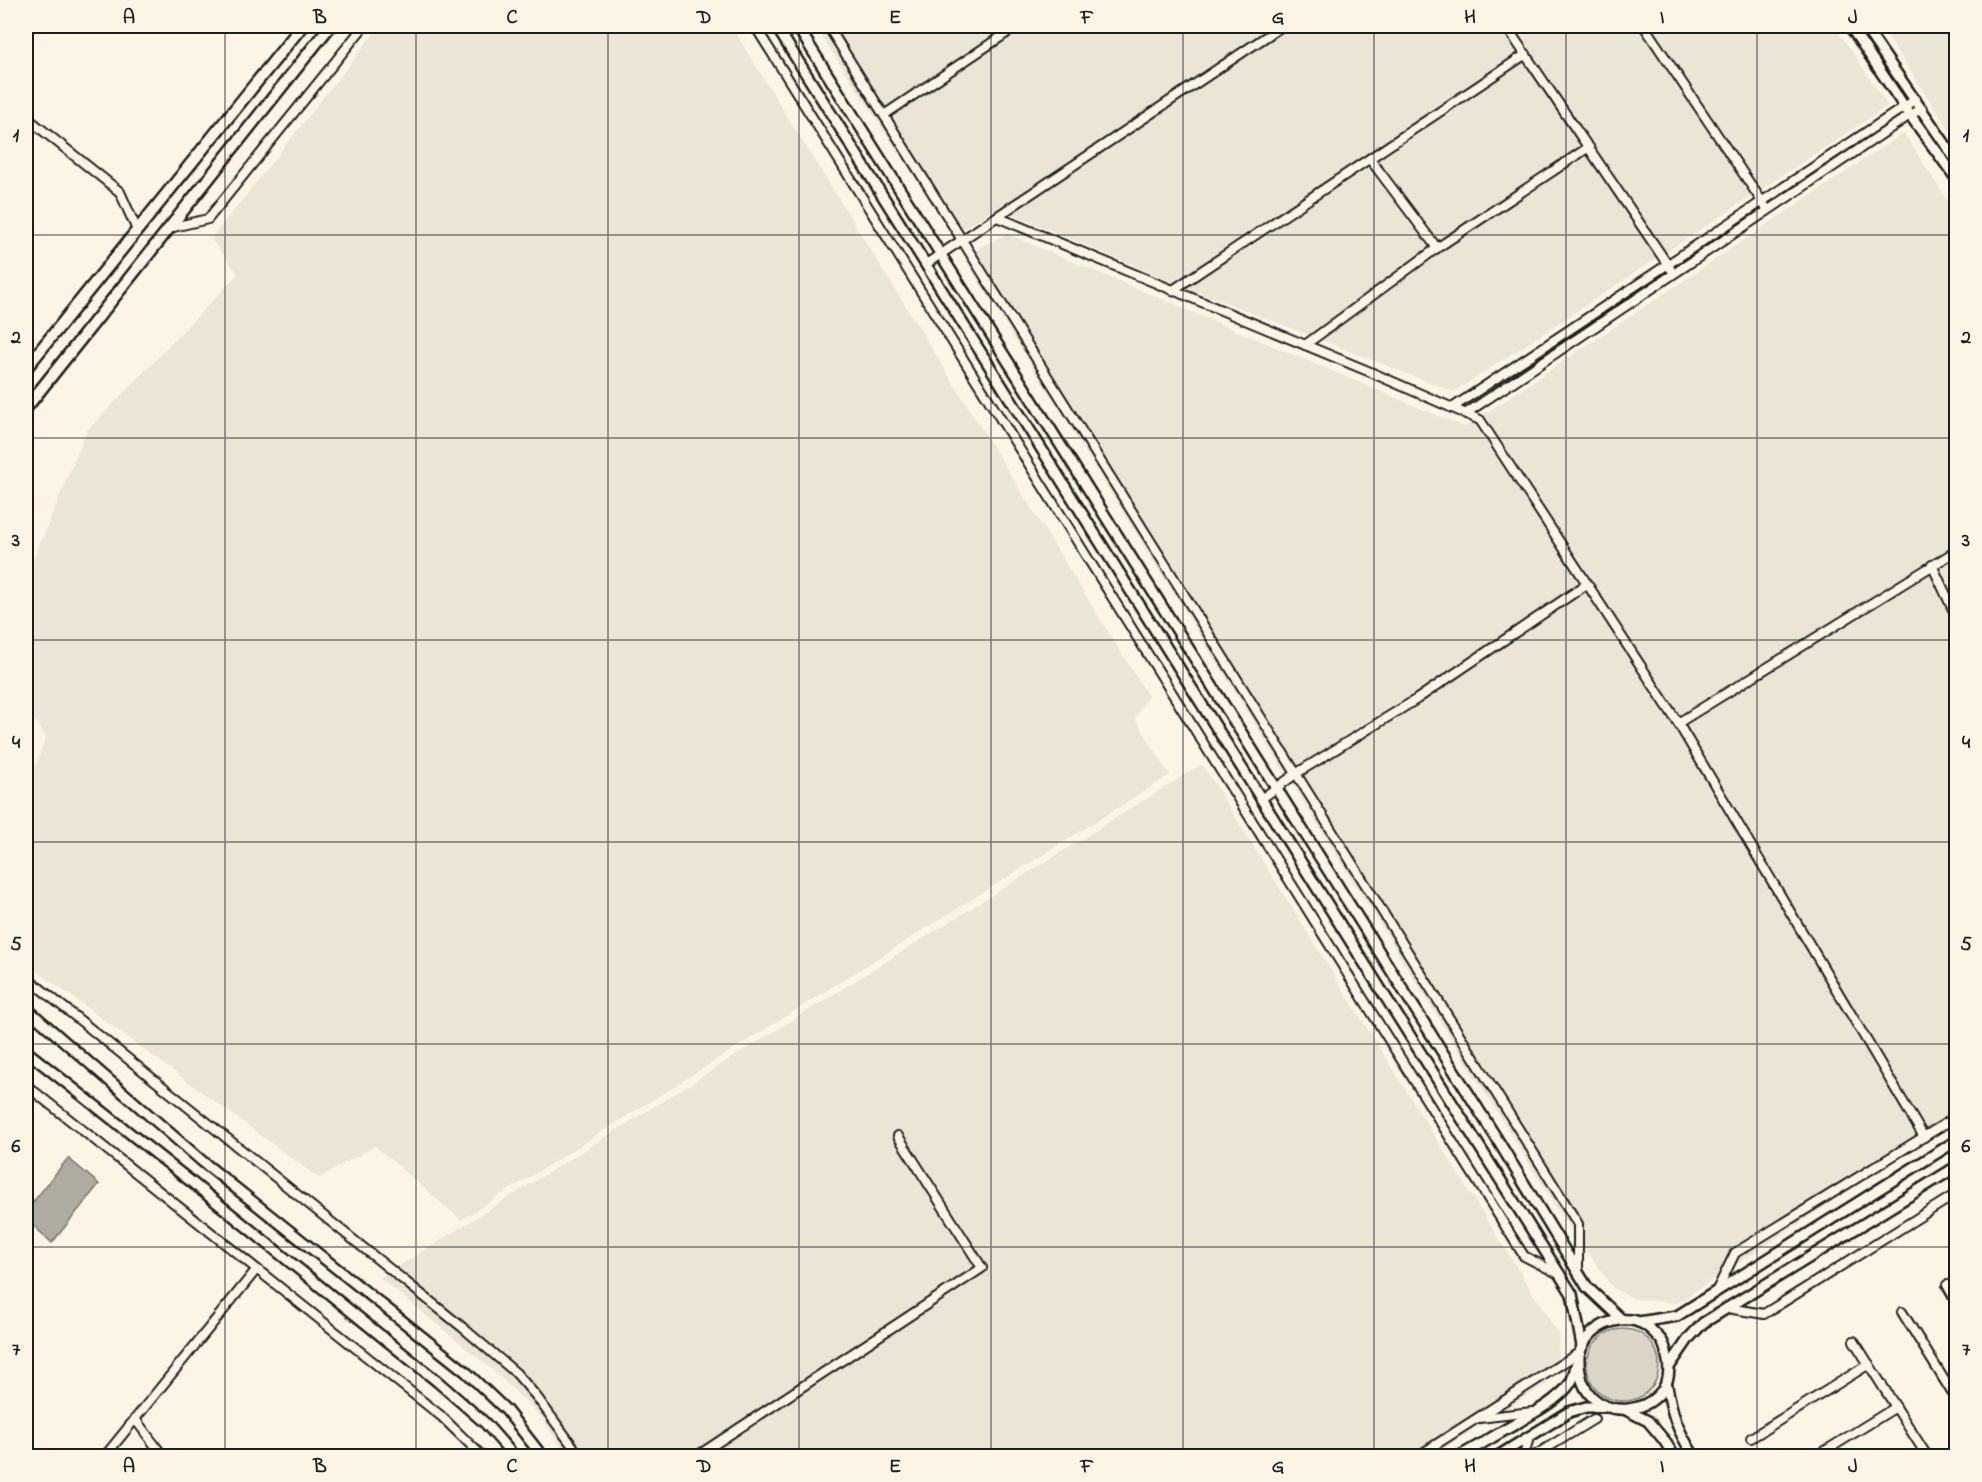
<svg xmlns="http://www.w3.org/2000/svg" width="1982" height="1482" font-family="'Indie Flower',sans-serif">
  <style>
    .built { fill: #ebe5d6 }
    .green { fill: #dbd5c8; stroke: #7c7872; stroke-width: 1.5 }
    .water { fill: #b0aba1; stroke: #75726c; stroke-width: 1.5 }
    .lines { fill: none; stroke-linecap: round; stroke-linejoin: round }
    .minor-casing { stroke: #1c1c1c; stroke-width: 12 }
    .tertiary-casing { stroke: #1c1c1c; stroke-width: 14 }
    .secondary-casing { stroke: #1c1c1c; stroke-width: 15 }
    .minor { stroke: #fcf5e5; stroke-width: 8 }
    .tertiary { stroke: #fcf5e5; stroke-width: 9 }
    .secondary { stroke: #fcf5e5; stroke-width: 10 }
    .grid { fill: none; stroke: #1c1c1c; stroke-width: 1.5; stroke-opacity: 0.55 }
    .neatline { fill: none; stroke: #1c1c1c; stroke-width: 2 }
    .grid-label { font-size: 20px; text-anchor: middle; font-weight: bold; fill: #1c1c1c }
  </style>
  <rect width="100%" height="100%" fill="#fcf5e5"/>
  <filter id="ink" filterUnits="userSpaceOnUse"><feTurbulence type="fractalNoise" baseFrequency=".0167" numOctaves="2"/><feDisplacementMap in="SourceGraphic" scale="12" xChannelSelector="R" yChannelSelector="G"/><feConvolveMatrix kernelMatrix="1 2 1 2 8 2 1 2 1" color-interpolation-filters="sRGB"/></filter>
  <g filter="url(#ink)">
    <g class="built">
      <path d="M380,26h351l417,670 -13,22 35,57 -709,445 -86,-74 -56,32 -293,-215v-172l20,-54 -20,-29v-131l61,-146 151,-157 -27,-35z"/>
      <path d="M815,26h1020l53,80 -434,286 -284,-111 -172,-73 -46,26z"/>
      <path d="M1880,26h76v98l-6,7z"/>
      <path d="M1904,133l52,81v907l-279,182 -42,-4 -22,-11 -50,-70 -598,-959 14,-11 28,-14 458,193z"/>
      <path d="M1202,764l357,571 -1,21 -10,27 -117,73h-864l-27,-41 -51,-48 -109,-89z"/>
    </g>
    <circle class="green" cx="1623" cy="1365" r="36"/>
    <path class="water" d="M68,1158l31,26 -47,59 -26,-24v-8z"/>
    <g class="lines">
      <g class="minor-casing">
        <g id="minor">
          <path d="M755,26l769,1230 35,18"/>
          <path d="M828,26l750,1198v47"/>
          <path d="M1506,26l164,242"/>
          <path d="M1644,26l121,180"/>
          <path d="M884,115l133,-89"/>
          <path d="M26,117l94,75 17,38"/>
          <path d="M1370,159l67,89"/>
          <path d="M997,217l371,154 112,49 198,303 246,414"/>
          <path d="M169,228l39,-9 156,-193"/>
          <path d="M926,264l356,-238"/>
          <path d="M1173,290l353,-236"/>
          <path d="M1305,345l132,-97 152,-101"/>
          <path d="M1452,408l464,-309"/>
          <path d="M1465,414l445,-299 12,-6"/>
          <path d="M1932,565l24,51"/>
          <path d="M1678,723l278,-172"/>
          <path d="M1261,799l36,-26 120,-74 170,-115"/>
          <path d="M26,977l436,350 54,46 20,23 44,60"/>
          <path d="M26,1085l415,331 41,40"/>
          <path d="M1947,1285l9,16"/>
          <path d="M1716,1292l19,-39 221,-136"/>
          <path d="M1727,1308l37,6 192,-120"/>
          <path d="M1902,1312l54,87"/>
          <path d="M1854,1341l73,115"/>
          <path d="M1479,1418l53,-6"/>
          <path d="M135,1419l28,37"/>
          <path d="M1751,1438l118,-74"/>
          <path d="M105,1456l151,-186"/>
          <path d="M697,1456l285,-188 -84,-132"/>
          <path d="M1418,1456l162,-104"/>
          <path d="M1524,1456l5,-19"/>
          <path d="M1534,1456l60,-37"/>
          <path d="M1817,1456l79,-49"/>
        </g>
      </g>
      <g class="tertiary-casing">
        <g id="tertiary">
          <path d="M776,26l796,1268 10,52"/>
          <path d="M797,26l700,1113 90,148 34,32"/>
          <path d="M1850,26l60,89 46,63"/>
          <path d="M1864,26l92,134"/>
          <path d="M26,1008l177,154 262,209 41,39 36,46"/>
          <path d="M26,1051l158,125 254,206 47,41 29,33"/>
          <path d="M1639,1322l38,-6 279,-175"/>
          <path d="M1669,1367l20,-29 14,-15 253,-156"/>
          <path d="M1666,1381c6,33 10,47 28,75"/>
          <path d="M1626,1410l22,11 16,19 10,16"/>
          <path d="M1460,1456c20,-11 39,-23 59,-34 12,-8 27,-15 38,-25 5,-4 12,-11 15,-17 4,-11 5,-24 11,-35 9,-18 29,-27 48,-25 14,2 21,10 30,20 5,6 5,13 7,21 11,56 -92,74 -89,-5"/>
          <path d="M1498,1456l71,-44 17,-5h20"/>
        </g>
      </g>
      <g class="secondary-casing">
        <g id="secondary">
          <path d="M26,368l276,-342"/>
          <path d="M26,408l304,-382"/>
        </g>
      </g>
      <use href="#minor" class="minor"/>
      <use href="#tertiary" class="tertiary"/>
      <use href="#secondary" class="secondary"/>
    </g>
  </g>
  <path class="grid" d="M225,26v1430M416,26v1430M608,26v1430M799,26v1430M991,26v1430M1183,26v1430M1374,26v1430M1566,26v1430M1757,26v1430M26,235h1930M26,438h1930M26,640h1930M26,842h1930M26,1044h1930M26,1247h1930"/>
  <rect width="1982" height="1482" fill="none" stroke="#fcf5e5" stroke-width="66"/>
  <rect x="33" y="33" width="1916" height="1416" class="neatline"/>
  <g class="grid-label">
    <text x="129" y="23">A</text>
    <text x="320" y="23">B</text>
    <text x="512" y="23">C</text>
    <text x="704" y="23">D</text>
    <text x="895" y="23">E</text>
    <text x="1087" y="23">F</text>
    <text x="1278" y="23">G</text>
    <text x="1470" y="23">H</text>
    <text x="1662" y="23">I</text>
    <text x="1853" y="23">J</text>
    <text x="16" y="141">1</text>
    <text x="1966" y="141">1</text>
    <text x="16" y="343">2</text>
    <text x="1966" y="343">2</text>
    <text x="16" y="546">3</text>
    <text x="1966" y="546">3</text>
    <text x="16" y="748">4</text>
    <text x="1966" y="748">4</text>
    <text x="16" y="950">5</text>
    <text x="1966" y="950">5</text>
    <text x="16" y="1152">6</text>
    <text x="1966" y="1152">6</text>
    <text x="16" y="1355">7</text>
    <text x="1966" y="1355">7</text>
    <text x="129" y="1472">A</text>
    <text x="320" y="1472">B</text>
    <text x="512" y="1472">C</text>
    <text x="704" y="1472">D</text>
    <text x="895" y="1472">E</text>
    <text x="1087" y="1472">F</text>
    <text x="1278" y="1472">G</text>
    <text x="1470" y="1472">H</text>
    <text x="1662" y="1472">I</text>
    <text x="1853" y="1472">J</text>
  </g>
</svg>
